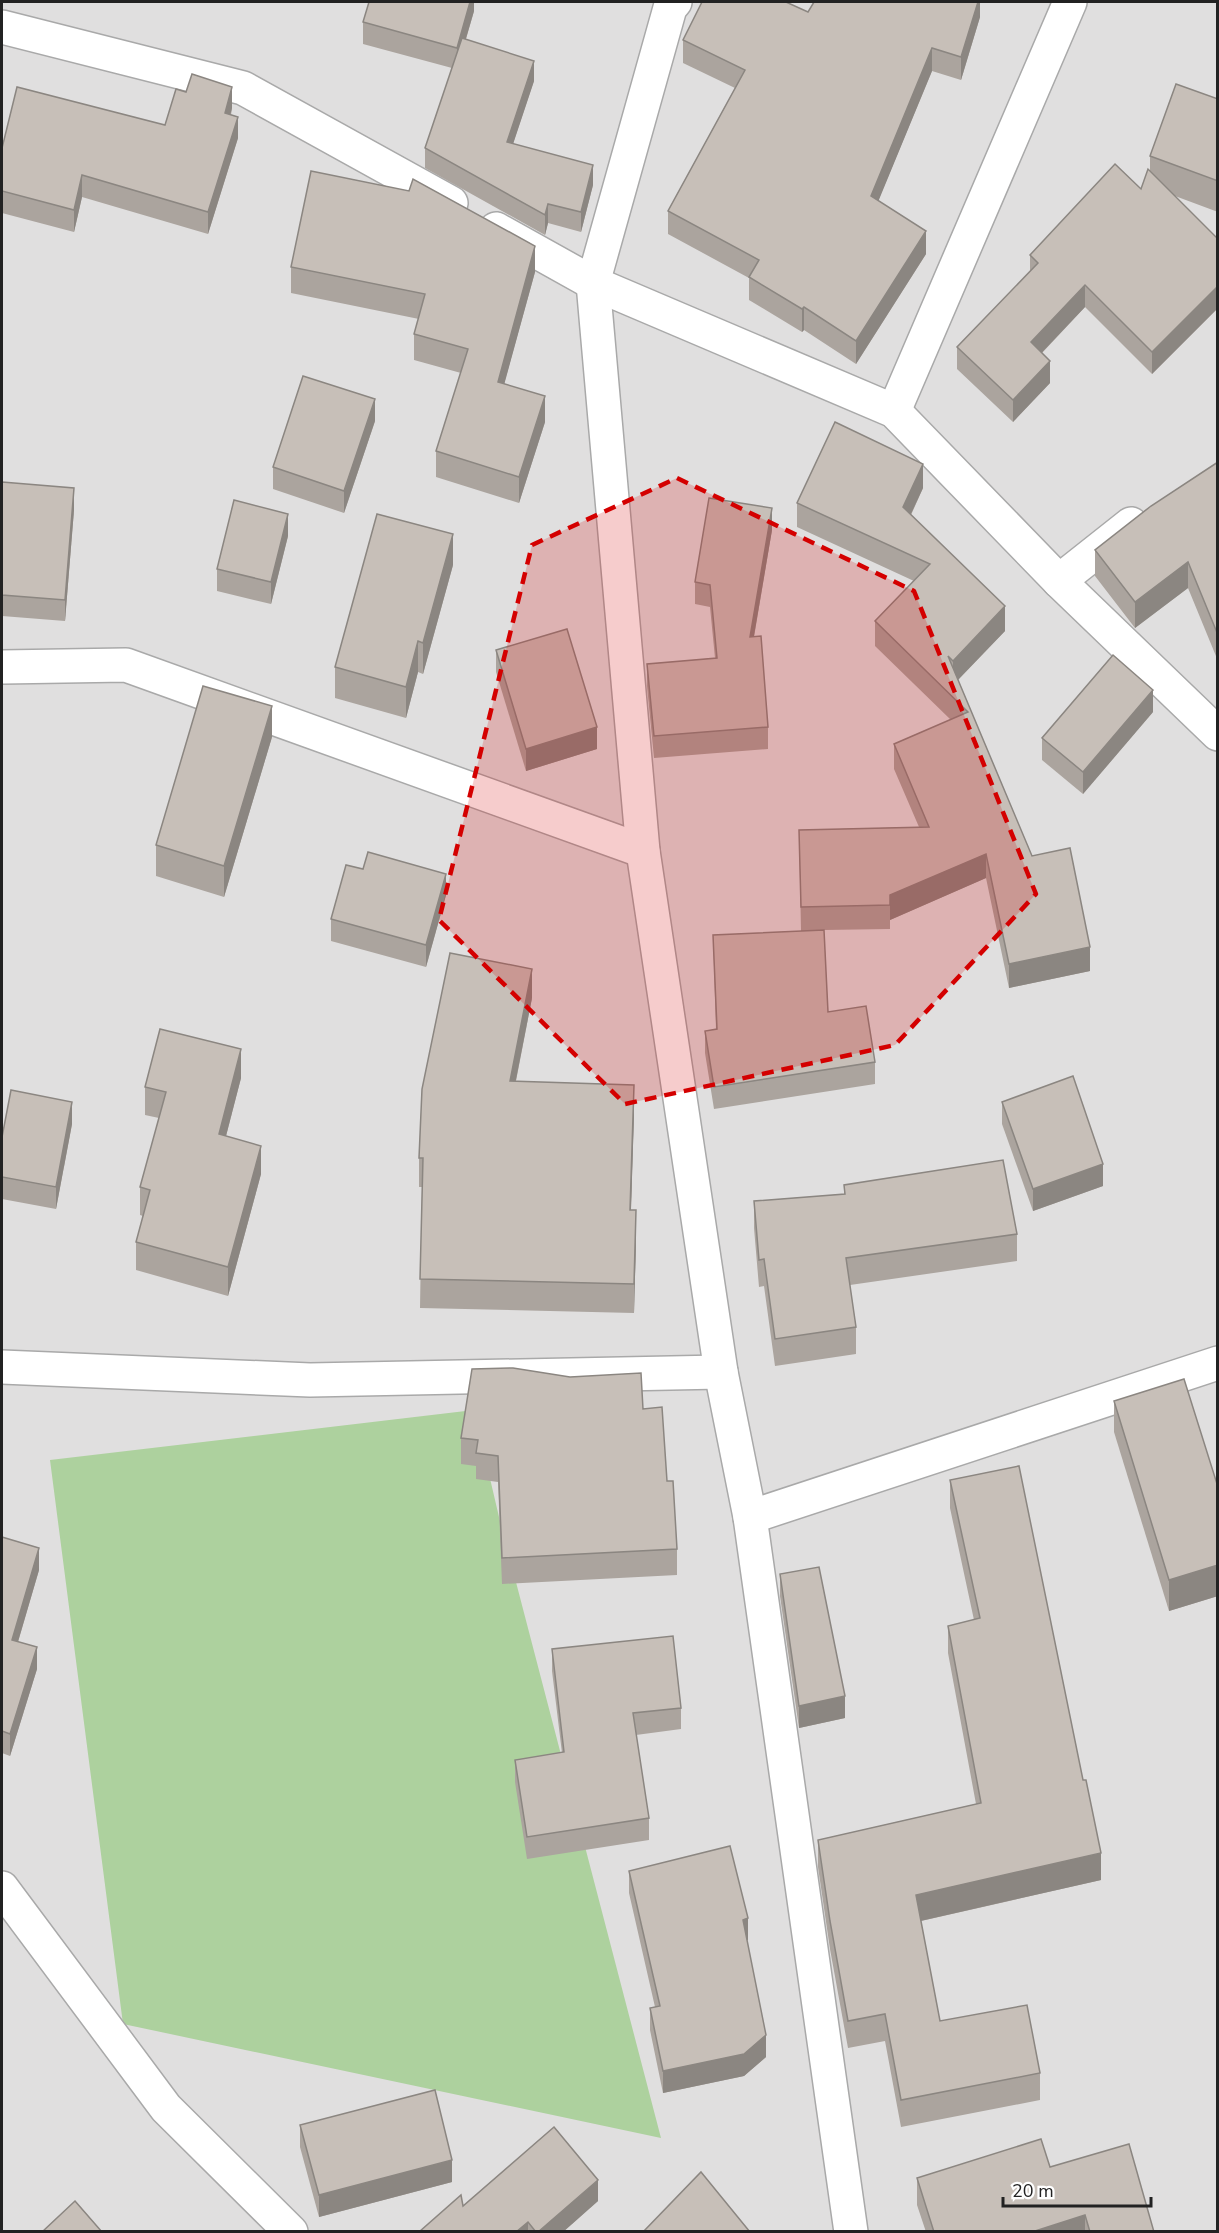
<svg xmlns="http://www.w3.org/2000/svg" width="1219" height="2233" font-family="'Nunito Sans',sans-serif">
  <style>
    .residential { fill: #e0dfdf }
    .forest { fill: #add19e }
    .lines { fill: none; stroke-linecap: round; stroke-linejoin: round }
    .street-casing { stroke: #a9a9a9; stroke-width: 36 }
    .street { stroke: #fff; stroke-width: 33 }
    .wall { fill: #aba49e }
    .shaded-wall { fill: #8b8681 }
    .building { fill: #c7bfb8; stroke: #8b8681; stroke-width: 1.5 }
    .marked { fill: #d40000; fill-opacity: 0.2; stroke: #d40000; stroke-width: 4.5; stroke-dasharray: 12 8; stroke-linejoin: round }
  </style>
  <rect width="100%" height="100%" fill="#f2efe9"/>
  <rect class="residential" x="2" y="2" width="1215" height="2229"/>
  <path class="forest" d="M474,1410l25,107 162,621 -538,-114 -73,-564z"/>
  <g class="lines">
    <g class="street-casing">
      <g id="street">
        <path d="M675,2l-5,6 -77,275 50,568 78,521 29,145 101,715"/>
        <path d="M2,27l241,61 208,115"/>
        <path d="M496,229l97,54 301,128 165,170 159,153"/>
        <path d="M894,411l176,-409"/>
        <path d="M1059,581l72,-57"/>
        <path d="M2,667l124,-2 517,186"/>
        <path d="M2,1367l308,13 411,-8"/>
        <path d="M750,1517l468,-154"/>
        <path d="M2,1888l164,220 125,124"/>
      </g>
    </g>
    <use href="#street" class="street"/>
  </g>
  <g class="wall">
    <path d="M474,2v9l-8,28 68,42 -21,63 80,41 -12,47 -33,-9 -3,12 -120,-67v-20l27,-80 -89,-24v-22z"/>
    <path d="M980,2v15l-19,63 -29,-9 -54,130 48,53 -70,110 -52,-34 -2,2 -53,-32v-22l-81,-44v-23l67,-123 -52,-25v-23l125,-28z"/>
    <path d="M1218,99v113l-43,-16 43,43v69l-66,66 -67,-67 -43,46 8,30 -37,39 -56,-53v-22l73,-75v-17l111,-66 9,-19v-14z"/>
    <path d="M232,108l-1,7 7,23 -30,96 -126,-37 -8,35 -72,-19v-65l163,-23z"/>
    <path d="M291,267l244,5 -31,112 41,38 -26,81 -83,-26v-26l25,-78 -47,-13v-26l5,-15 -128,-26z"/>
    <path d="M375,421l-31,92 -71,-24v-22z"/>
    <path d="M1218,462v199l-30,-73 -53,40 -40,-52v-26z"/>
    <path d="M2,482l72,28 -9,111 -63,-5z"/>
    <path d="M923,488l-12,27 94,116 -47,49 74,176 58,115 -81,17 -23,-110 -96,42v9l-66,1 4,82 47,50v22l-161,25 -9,-56v-22l11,-2 -3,-94 88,-4 -2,-101 120,-3 -25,-58v-25l57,-24 -76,-74v-25l39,-40 -117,-54v-24z"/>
    <path d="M772,530l-18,107 14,90v22l-114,9 -7,-72v-22l68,-6 -5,-51 -15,-3v-22z"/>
    <path d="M288,536l-17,68 -54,-13v-22z"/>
    <path d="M453,565l-30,109 -5,-2 -12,46 -71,-20v-31z"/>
    <path d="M496,650l101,99 -71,22 -30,-99z"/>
    <path d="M1153,712l-70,82 -41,-34v-22z"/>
    <path d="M272,737l-48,160 -68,-21v-31z"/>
    <path d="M446,895l-20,72 -95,-26v-22z"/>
    <path d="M532,998l-16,83 118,33 -3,96 5,30 -2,73 -214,-5 2,-121h-3v-29z"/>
    <path d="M241,1078l-15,58 35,38 -33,122 -92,-26v-28l7,-26 -3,-1v-28l19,-69 -14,-3v-28z"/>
    <path d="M1002,1102l101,84 -70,25 -31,-87z"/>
    <path d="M72,1124l-16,85 -54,-10v-62z"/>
    <path d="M844,1185l173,49v27l-167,24 6,42v27l-81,12 -11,-80 -5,1 -5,-59v-27l90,-7z"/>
    <path d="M1114,1401l104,86v109l-49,15 -55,-179z"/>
    <path d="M643,1409l24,72 10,68v26l-175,9 -4,-102 -22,-3v-13l-15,-2v-26z"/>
    <path d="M950,1480l151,400 -180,41 19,100 100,52v27l-139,27 -16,-86 -37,7 -18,-99 -12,-82v-27l158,-36 -28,-151v-27l26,-6 -24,-112z"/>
    <path d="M2,1537l37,33 -21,72 19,27 -27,87 -8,-3z"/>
    <path d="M780,1574l65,144 -46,10 -19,-132z"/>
    <path d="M552,1649l129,59v21l-45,6 13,83v22l-122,19 -12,-77v-22l47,-7 -10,-82z"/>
    <path d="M629,1871l119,69h-1l19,117 -22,19 -81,17 -13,-63v-22l5,-1 -26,-114z"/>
    <path d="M300,2125l152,57 -133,35 -19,-70z"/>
    <path d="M1050,2167l104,65h-228l-9,-27v-27z"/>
    <path d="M598,2201l-35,31h-144l44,-26z"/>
  </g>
  <g class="shaded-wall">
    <path d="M470,2h4v9l-17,58v-21z"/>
    <path d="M978,2h2v15l-19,63v-23z"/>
    <path d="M932,48v23l-61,148v-23z"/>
    <path d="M534,61v20l-27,81v-20z"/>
    <path d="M232,87v21l-7,27v-22z"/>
    <path d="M238,117v21l-30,96v-22z"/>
    <path d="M593,165v20l-12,47v-20z"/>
    <path d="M82,175v22l-8,35v-22z"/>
    <path d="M548,204v19l-3,12v-20z"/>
    <path d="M926,231v23l-70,110v-23z"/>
    <path d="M535,246v26l-37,135v-25z"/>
    <path d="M1085,285v22l-54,57v-22z"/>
    <path d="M1218,286v22l-66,66v-22z"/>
    <path d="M804,307v23l-2,2v-23z"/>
    <path d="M1050,361v22l-37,39v-22z"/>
    <path d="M545,396v26l-26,81v-26z"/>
    <path d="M375,399v22l-31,92v-22z"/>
    <path d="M923,464v24l-20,43v-24z"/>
    <path d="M74,488v22l-9,111v-21z"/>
    <path d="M772,508v22l-22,129v-22z"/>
    <path d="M288,514v22l-17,68v-22z"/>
    <path d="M453,534v31l-30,109v-31z"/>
    <path d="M1188,562v26l-53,40v-26z"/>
    <path d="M1005,606v25l-52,54v-24z"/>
    <path d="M418,641v31l-12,46v-31z"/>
    <path d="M1153,690v22l-70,82v-22z"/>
    <path d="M272,706v31l-48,160v-31z"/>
    <path d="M597,727v22l-71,22v-22z"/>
    <path d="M986,854v24l-96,42v-25z"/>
    <path d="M446,874v21l-20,72v-22z"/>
    <path d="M1090,947v24l-81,17v-24z"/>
    <path d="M532,969v29l-22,112v-29z"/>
    <path d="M241,1049v29l-22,85v-29z"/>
    <path d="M634,1085v29l-4,125v-29z"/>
    <path d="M72,1102v22l-16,85v-22z"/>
    <path d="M261,1146v28l-33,122v-29z"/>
    <path d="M1103,1164v22l-70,25v-22z"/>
    <path d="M636,1210v30l-2,73v-29z"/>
    <path d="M39,1548v22l-27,92v-22z"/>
    <path d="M1218,1565v31l-49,15v-31z"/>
    <path d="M37,1647v22l-27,87v-22z"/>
    <path d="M845,1696v22l-46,10v-22z"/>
    <path d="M1101,1853v27l-185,42v-27z"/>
    <path d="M748,1918v22l-5,2v-22z"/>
    <path d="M766,2035v22l-22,19 -81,17v-22z"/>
    <path d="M452,2160v22l-133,35v-22z"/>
    <path d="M598,2180v21l-35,31h-25z"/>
    <path d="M1085,2215v17h-53z"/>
    <path d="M528,2222v10h-12z"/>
  </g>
  <g class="building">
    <path d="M369,2h101l-13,46 -94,-26z"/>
    <path d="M702,2h84l22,10 6,-10h164l-17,55 -29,-9 -61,148 55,35 -70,110 -52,-34 -2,2 -53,-32 10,-17 -91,-49 77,-141 -62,-30z"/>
    <path d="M462,38l72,23 -27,81 86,23 -12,47 -33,-8 -3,11 -120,-67z"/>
    <path d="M192,74l40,13 -7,26 13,4 -30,95 -126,-37 -8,35 -72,-19v-43l15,-61 148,38 11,-36 10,3z"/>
    <path d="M1176,84l42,15v82l-68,-25z"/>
    <path d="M1115,164l26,25 7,-20 70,70v47l-66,66 -67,-67 -54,57 19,19 -37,39 -56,-53 81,-84 -8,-8z"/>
    <path d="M311,171l98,20 4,-12 122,67 -37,136 47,14 -26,81 -83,-26 32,-102 -54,-15 11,-40 -134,-27z"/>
    <path d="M303,376l72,23 -31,92 -71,-24z"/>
    <path d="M835,422l88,42 -20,43 102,99 -52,55 -5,-5 84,200 38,-8 20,99 -81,17 -23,-110 -96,41v10l-89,2 -2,-77 130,-3 -35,-83 74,-32 -93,-91 55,-57 -133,-61z"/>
    <path d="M1218,462v173l-30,-73 -53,40 -40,-52 56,-44z"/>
    <path d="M2,482l72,6 -9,112 -63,-5z"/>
    <path d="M709,498l63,10 -22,129 11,-1 7,91 -114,9 -7,-72 70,-6 -7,-73 -15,-3z"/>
    <path d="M234,500l54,14 -17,68 -54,-13z"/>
    <path d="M377,514l76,20 -30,109 -5,-2 -12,46 -71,-20z"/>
    <path d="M567,629l30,98 -71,22 -30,-99z"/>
    <path d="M1113,655l40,35 -70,82 -41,-34z"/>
    <path d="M203,686l69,20 -48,160 -68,-21z"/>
    <path d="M368,852l78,22 -20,71 -95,-26 15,-54 17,4z"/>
    <path d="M824,930l4,82 38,-6 9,56 -161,25 -9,-56 12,-2 -4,-94z"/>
    <path d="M450,953l82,16 -22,112 124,4 -4,125h6l-2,74 -214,-5 3,-121h-4l3,-69z"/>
    <path d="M160,1029l81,20 -22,85 42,12 -33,121 -92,-25 14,-52 -10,-3 26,-95 -21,-5z"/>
    <path d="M1073,1076l30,88 -70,25 -31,-87z"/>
    <path d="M11,1090l61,12 -16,85 -54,-10v-40z"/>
    <path d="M1003,1160l14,74 -171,24 10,69 -81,12 -11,-80 -5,1 -5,-59 91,-7 -1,-9z"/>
    <path d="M513,1368l57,9 71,-4 2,36 19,-2 5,74h6l4,68 -175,9 -4,-102 -22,-3 2,-13 -17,-2 11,-69z"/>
    <path d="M1184,1379l34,108v78l-49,15 -55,-179z"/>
    <path d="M1019,1466l64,314h3l15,73 -185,42 24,126 87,-16 13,68 -139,27 -16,-86 -37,7 -18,-100 -12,-81 163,-37 -33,-177 32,-8 -30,-138z"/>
    <path d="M2,1537l37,11 -27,92 25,7 -27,87 -8,-3z"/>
    <path d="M819,1567l26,129 -46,10 -19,-132z"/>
    <path d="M673,1636l8,72 -48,5 16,105 -122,19 -12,-77 49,-8 -12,-103z"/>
    <path d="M730,1846l18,72 -5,2 23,115 -22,19 -81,17 -13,-63 10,-2 -31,-135z"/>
    <path d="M435,2090l17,70 -133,35 -19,-70z"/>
    <path d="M554,2127l44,53 -60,52h-2l-8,-10 -12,10h-97l42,-37 2,11z"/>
    <path d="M1041,2139l9,28 79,-23 25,88h-64l-5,-17 -53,17h-98l-17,-54z"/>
    <path d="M701,2172l49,60h-107z"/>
    <path d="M75,2201l27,31h-60z"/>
  </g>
  <path class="marked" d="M677,478l237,113 122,303 -141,151 -270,59 -186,-184 93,-375z"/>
  <rect width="1219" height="2233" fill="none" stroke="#222222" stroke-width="6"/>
  <path d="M1003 2197v9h148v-9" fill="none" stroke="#222222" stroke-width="3"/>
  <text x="1012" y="2197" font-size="18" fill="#222222" stroke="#ffffff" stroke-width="4.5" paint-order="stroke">20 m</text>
</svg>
